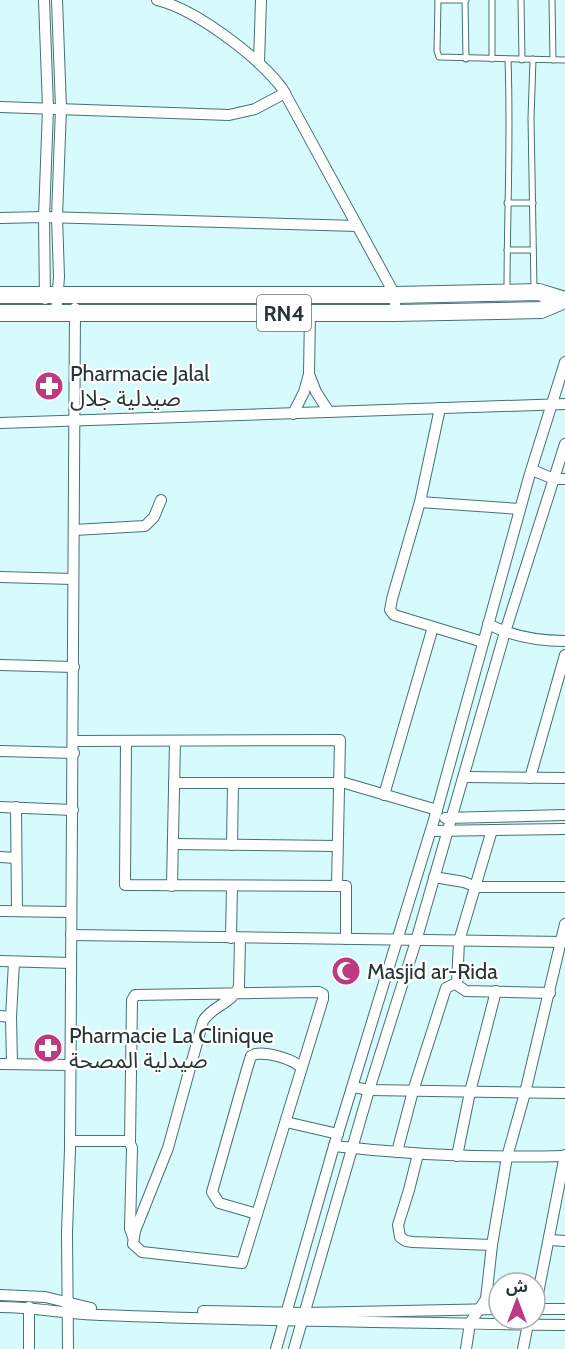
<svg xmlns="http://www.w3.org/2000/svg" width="565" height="1349" font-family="Cabin,'Noto Sans Arabic',sans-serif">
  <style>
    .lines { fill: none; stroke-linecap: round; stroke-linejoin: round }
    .service-casing { stroke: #477073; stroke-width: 7 }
    .minor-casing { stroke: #477073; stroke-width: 12 }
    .primary-casing { stroke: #477073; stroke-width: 18 }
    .service { stroke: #fff; stroke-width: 5 }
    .minor { stroke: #fff; stroke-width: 10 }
    .primary { stroke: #fff; stroke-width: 16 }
    .labels { text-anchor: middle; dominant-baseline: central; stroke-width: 4.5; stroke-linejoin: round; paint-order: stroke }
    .shield { fill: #fff; stroke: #667274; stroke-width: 1.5 }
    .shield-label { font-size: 21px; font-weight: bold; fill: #253638 }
    .poi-label { font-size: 22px; fill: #253638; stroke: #fff; text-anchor: start }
  </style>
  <rect width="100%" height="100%" fill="#d7fafd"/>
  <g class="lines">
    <g class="service-casing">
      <g id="service">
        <path d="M438,0l-1,51 2,6 126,3"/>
        <path d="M438,0h28"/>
        <path d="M465,0l1,59"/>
        <path d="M521,0l1,60"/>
        <path d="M552,0l1,60"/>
        <path d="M492,59v-59"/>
        <path d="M533,59l-2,59 3,171"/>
        <path d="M507,203h26"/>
        <path d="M507,250h26"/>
        <path d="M507,291c0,-77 4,-154 1,-231"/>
      </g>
    </g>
    <g class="minor-casing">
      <g id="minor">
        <path d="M44,0l4,108 -4,109 1,82"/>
        <path d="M157,0c40,10 100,56 125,88l113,207v18"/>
        <path d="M259,62l2,-62"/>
        <path d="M0,107l229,8 26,-6 30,-16"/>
        <path d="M0,218l44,-1 313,9"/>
        <path d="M56,313l3,-36 -2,-60 4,-109 -4,-108"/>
        <path d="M309,374l7,18 13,20"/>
        <path d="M440,408l-20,94 -28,97 -2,11 4,5 89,27"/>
        <path d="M293,414l11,-22 5,-18 1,-61"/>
        <path d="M0,423l565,-19"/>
        <path d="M532,470l22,9h11"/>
        <path d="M420,502l100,7"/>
        <path d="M74,530l71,-4 9,-9 7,-17"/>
        <path d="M0,577l73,2"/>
        <path d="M488,624c25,13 49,17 77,17"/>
        <path d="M0,665l74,2"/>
        <path d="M74,741l266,-1 -3,146"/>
        <path d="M126,741l-1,144 221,1v53"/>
        <path d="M0,751l74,2"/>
        <path d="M464,777l101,1"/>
        <path d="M530,778l35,-123"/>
        <path d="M174,783h171l92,27"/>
        <path d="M384,795l49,-168"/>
        <path d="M0,807l73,3"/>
        <path d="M16,807l1,104"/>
        <path d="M445,818l120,-3"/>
        <path d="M492,830l-33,111 -2,44 9,6 84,2"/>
        <path d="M431,831l134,-2"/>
        <path d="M173,844l164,2"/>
        <path d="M232,845l1,-62"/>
        <path d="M0,857l16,1"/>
        <path d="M434,877l30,5 12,5h89"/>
        <path d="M172,886l3,-145"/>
        <path d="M0,911l71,1"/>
        <path d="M71,935l494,7"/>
        <path d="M231,938l1,-52"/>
        <path d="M0,961l71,2"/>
        <path d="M0,1016l11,1 1,47"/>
        <path d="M11,1017l3,-55"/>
        <path d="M0,1064l69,1"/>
        <path d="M353,1087l16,3 196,3"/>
        <path d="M286,1122l52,12"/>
        <path d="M70,1141h59l3,7 -2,81 3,8"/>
        <path d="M130,1142l2,-142 3,-5 184,-3 4,2v5l-81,264 -100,-11 -9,-8 2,-13 33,-83 35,-127c9,-15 28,-17 36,-34l1,-49"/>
        <path d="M334,1146c77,9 154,12 231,10"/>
        <path d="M397,1152l16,-61 33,-103 10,-5"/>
        <path d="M418,1154l-9,36 -11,35 2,12 6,4 7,1 79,3"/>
        <path d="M457,1156l13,-64 26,-101"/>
        <path d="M257,1214l-38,-11 -7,-11 35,-123 4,-13c9,-7 44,3 50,12"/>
        <path d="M549,1240l16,1"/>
        <path d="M0,1295l45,2 46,11"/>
        <path d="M0,1307c34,0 66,7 100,8 155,6 310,8 465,10"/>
        <path d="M535,1309l30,-154"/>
        <path d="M535,1309h30"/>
        <path d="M203,1311l101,2 195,-4"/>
        <path d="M29,1349v-42"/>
        <path d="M68,1349l-1,-117 3,-83 5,-841"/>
        <path d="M276,1349l58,-203 103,-336 92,-333 36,-115"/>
        <path d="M294,1349l75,-259 47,-149 89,-309 60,-188"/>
        <path d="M466,1349l4,-26 16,-24 6,-54 15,-88 18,-64 40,-169"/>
        <path d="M523,1349l5,-25"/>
      </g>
    </g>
    <g class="primary-casing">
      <g id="primary">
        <path d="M0,295h395l144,-3 26,8"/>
        <path d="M0,313h395l146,-3 24,-10"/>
      </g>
    </g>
    <use href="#service" class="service"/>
    <use href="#minor" class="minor"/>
    <use href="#primary" class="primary"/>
  </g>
  <defs>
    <g id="pharmacy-disc" transform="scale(1.5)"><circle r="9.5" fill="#bd3a80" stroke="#fff"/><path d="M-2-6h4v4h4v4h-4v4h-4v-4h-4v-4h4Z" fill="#fff"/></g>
    <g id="mosque-disc" transform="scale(1.5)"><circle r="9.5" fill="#bd3a80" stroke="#fff"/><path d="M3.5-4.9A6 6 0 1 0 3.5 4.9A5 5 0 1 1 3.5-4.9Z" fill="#fff"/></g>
  </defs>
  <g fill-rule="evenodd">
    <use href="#pharmacy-disc" x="49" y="386"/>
    <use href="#mosque-disc" x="346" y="971"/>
    <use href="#pharmacy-disc" x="48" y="1048"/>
  </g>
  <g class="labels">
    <rect class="shield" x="257" y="295" width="54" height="36" rx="4.5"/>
    <g class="shield-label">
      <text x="284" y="313">RN4</text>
    </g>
    <g class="poi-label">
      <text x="70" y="373">Pharmacie Jalal<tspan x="70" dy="25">صيدلية جلال</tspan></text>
      <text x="367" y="971">Masjid ar-Rida</text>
      <text x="69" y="1035">Pharmacie La Clinique<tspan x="69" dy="25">صيدلية المصحة</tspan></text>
    </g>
  </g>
  <g transform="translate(517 1301)"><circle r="28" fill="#ffffff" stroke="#a8afaf" stroke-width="1.5"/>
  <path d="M0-4.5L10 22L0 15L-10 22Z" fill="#bd3a80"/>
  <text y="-9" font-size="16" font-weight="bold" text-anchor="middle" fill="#253638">ش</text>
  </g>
</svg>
